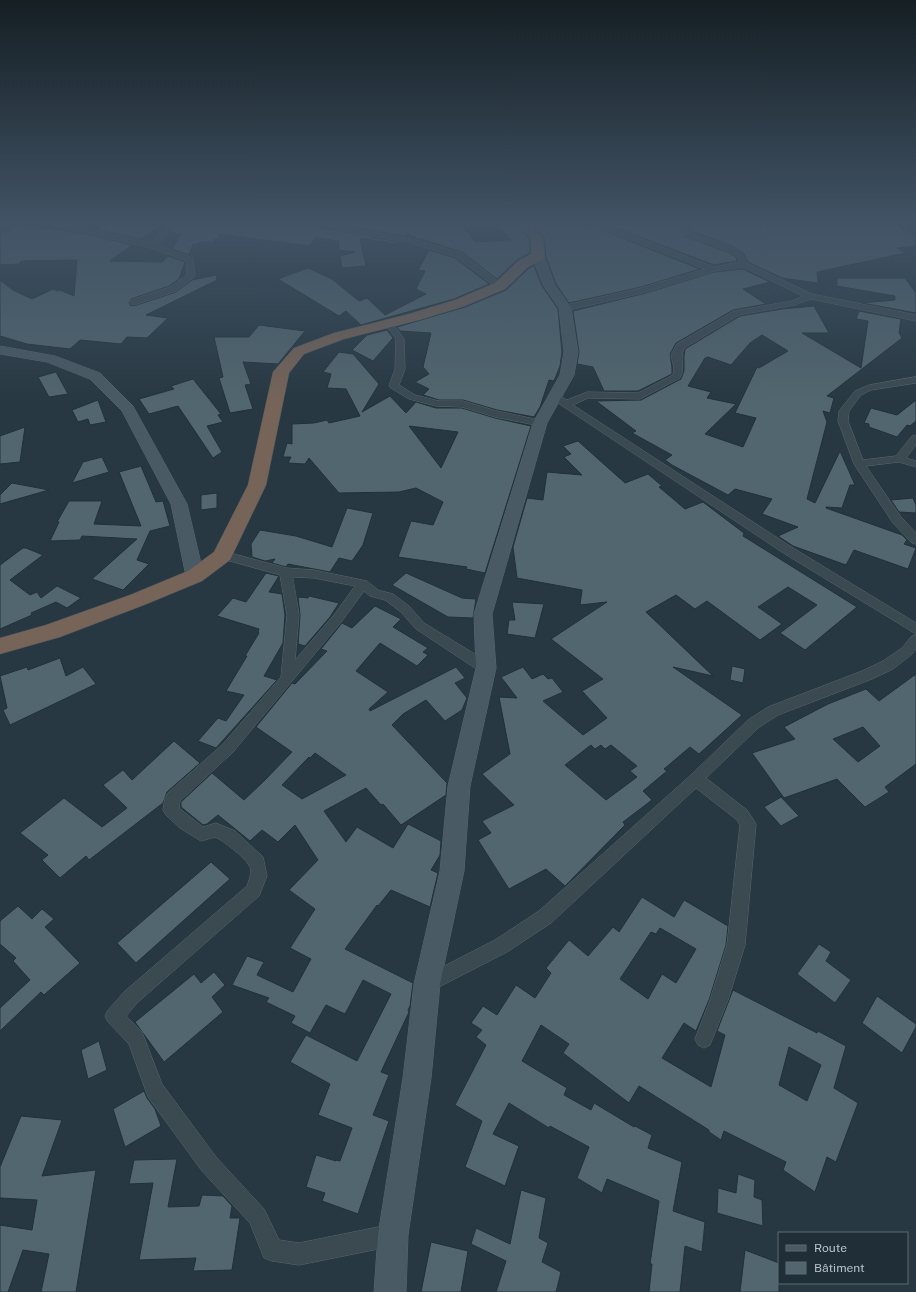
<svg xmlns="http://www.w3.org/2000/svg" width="916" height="1292" font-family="'Public Sans',sans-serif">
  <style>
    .building { fill: #52666f; stroke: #223039; fill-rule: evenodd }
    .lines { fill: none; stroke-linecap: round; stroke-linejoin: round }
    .street-casing { stroke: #59676f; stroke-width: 1 }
    .secondary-casing { stroke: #59676f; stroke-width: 1 }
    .highway-casing { stroke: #46545c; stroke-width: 1 }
    .street { fill: #3b4951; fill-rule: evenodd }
    .secondary { fill: #495a64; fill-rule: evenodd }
    .highway { fill: #776458; fill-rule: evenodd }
  </style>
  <rect width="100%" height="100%" fill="#273842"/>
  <g class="building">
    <path d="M100,224h62l-21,15 -42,-9z"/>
    <path d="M176,224h137l5,3 81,15 -2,2 -37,-6 6,28 -24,2 -2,-12 15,-4 -16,-2 -1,-9 -19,-3h-3l-7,8 -89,-12 -3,5 -4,-1 3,4h-17l-1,2h-5l-4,11 -17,-6 9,-15 -11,-2z"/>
    <path d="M333,224h128l14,18 36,-2 -15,-16h22l12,16v13l-13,7 -20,19 -35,-27 -56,-18 -2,2z"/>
    <path d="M533,224h35v2l11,-1 3,3 12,-3v2l106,42 -59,18 -72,16 -13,-19 -10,-27 -2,-19z"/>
    <path d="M606,224h70l10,13 44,16 6,4 1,4 -23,4z"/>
    <path d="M687,224h209l20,12v10l-19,2 9,5 -89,19 1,11 -36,-5 -34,-16 -4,-8 -13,-9 -37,-13z"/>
    <path d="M16,226l32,2 37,6 47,11 -22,16 52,1 6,-6 17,6 -6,17 -10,7 -38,13 -2,4 2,3 6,-1 39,-13 16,-12 24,-5 1,5 -71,35 22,3 -21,20 -20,-1 -6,7 -41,-4 -10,9 -43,-5 -27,-8v-56l13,10 19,9 21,-10 4,2 3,-1 14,6 3,-36 -56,1 -2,3 -19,1v-33h7z"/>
    <path d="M429,250l26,8 34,26 -35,15 -93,26 -15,-14 -7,5 -61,-37 30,-11 24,11 27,22 8,-3 18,17 41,-21 -10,-5 9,-18 -7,-1z"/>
    <path d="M534,266l8,20 16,23 4,43 -2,14 -6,15 -5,-1 -9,27 -6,10 -37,-7 -34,-10h-24l-16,-5 6,-6 -14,-7 14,-8 -6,-7 8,-34 -31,-2 -3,-4 68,-20 41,-17 23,-22z"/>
    <path d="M743,269l27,13 -27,7 23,15 -33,6 -57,33 -6,11 2,14v6l-34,17h-34l-11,-24 -16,-3 2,-12 -6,-41 73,-18 68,-21z"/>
    <path d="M837,278h68l11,15v20l-54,-10 33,-3v-4l-58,-10z"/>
    <path d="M814,306l15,27h-27l59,35 7,-47 -12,-2 3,-8 42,8 -2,14 3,5 -75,58 7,2 -4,15 -7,-2 4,11 -20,77 8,4 25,-52 15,34h-5l-8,23 -16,-1v1l76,27 5,5 -3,4 12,4 -8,21 -54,-19 -8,15 -53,-19 -15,-10 20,-9 -36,-13 10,-15 -37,-10 -7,6 -56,-30 -7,-5 7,-5 -40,-22 4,-2 -40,-30 45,-1 40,-21 3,-8v-15l1,-7 55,-33 42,-7zM762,335l26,16 -29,17 -2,-1 -22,46 21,5 -13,29 -38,-13 31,-30 -29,-6 4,-6 -23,-6 17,-28 3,-1 23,8 19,-22z"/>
    <path d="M259,325l46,6 -27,33 -35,-2 8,22 -6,1 8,24 -23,4 -11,-35 4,-1 -9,-40h35z"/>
    <path d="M387,330l6,8 -20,23 -21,-11 15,-15z"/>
    <path d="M339,352l14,2 26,30 -17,28 28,-16 16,17 10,-11 20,6h26l33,10 36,8 -46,147 -19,-4 1,-2 -69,-10 13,-36 22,4 10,-23 -27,-14 -17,4 -60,1 -30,-35 -4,6 -17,-1 3,-6h-8l4,-14 5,1v-20l22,-1 13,-3 2,3 31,-7 -14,-27 -19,-1 4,-14 -8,-2zM409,426l49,6 -17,36z"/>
    <path d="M56,372l12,22 -19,3 -11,-20z"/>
    <path d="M193,379l28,35 -3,1 5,7 -16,4 15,26 -9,6 -35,-52 -29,8 -10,-15 35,-10 -3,-3z"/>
    <path d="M98,400l8,22 -16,3 -2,-6 -10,3 -6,-12z"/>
    <path d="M916,400v21l-6,5 -3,-1 -10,12 -28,-10v-3l-5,-1 7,-15 26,7z"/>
    <path d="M25,427l-5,35 -20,2v-28z"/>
    <path d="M578,441l47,42 23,-9 14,12 -3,1 26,22 18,-7 41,31 -1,3 114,71 -52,43 -25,-17 37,-28 -29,-18 -30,20 24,17 -22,16 -53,-39 -12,8 -19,-14 -30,17 67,64 -40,-9 69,48 -43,39 -9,-7 -26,22 3,2 -24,20 9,9 -29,22 2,3 -60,61 -19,-17 -37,20 -31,-49 13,-7 -9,-12 32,-16 -32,-31 28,-20 -11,-57 18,1 -16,-21 22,-10 9,12 11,-5 5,5 4,-1 11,14 -20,9 40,34 24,-17 -25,-27 21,-12 -52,-40 56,-37 -27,3 2,-15 -65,-12 -4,-31 14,-49 16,2 4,-28 35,3 -18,-18 7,-3 -8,-8zM591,745l4,4 6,-4 4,4 6,-4 26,21 -7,5 7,6 -31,23 -41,-35z"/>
    <path d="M102,457l7,15 -37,11 11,-21z"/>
    <path d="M141,466l15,36 7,-1 7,25 -20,5 -13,29 12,4 -26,26 -31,-11 45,-40 -55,-3 -2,4 -30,1 9,-19h-2l12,-21h33l-8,23 47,2 -22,-54z"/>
    <path d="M12,483l37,7 -49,14v-9z"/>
    <path d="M217,493v15l-16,2v-15z"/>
    <path d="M913,498l3,7v8l-17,-1 -8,-12z"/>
    <path d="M347,508l26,5 -10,32 -11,16 -13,-3 -9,14 -42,-8 -2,3 -14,-4 3,-4 -10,2 -13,-4 -1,-13 9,-14 36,6 36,11z"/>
    <path d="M23,548h3l17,7 -33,25 20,15 7,-3 4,6 16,-12 24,12 -14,10 -11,-6 -25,11 1,2 -32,14v-64z"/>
    <path d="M266,573l13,3 -10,16 13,2 3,21 -2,28 -19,33 13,4 -61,68 -18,-7 20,-23 8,3 18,-26 -18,-4 21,-35h-2l14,-23 -1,-1 1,-3 -42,-13 16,-18 13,4z"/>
    <path d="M406,573l56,25 14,1 -3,19 -25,-1 -56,-32z"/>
    <path d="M309,596l30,7 -9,14 -25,29 -7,-2 2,-29 -2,-18 10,1z"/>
    <path d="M512,602l32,2 -9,34 -28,-4 2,-14h6z"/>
    <path d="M375,606l26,13 -8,8 35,21 -5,4 5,3 -11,11 -37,-23 -24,28 32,21 -19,17 1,2 86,-44 9,11 -10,5 12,15 -5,12 -17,11 -19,-21 -23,14 -11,11 55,58 -1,12 -45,30 -18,-21 -2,1 -15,-17 -42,23 22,31 11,-15 36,21 15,-24 33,17 -1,14 -9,15 7,3 -8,34 -39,-17 -13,16 -1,-1 -32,44 68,34 -3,23 -2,4 1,2 -28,60 8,3 -16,40 16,6 -31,93 -36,-13 3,-8 -19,-6 10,-32 20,6v-1l4,1 12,-33 -34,-13 12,-31 -40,-22 16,-27 51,26 34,-67 -28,-14 -18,34 -19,-9 -16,28 -19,-10 4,-7 -29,-14 3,-4 -37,-13 15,-29 17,6 -7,13 36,17 18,-33 -21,-11 25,-39 -26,-19 29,-30 -23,-35 -17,17 -16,-12 -12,11 -32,-26 -11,9 -4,1 -22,-18v-5l31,-29 32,27 20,-19 28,-29 -36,-25 36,-44 3,1 32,-33 -6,-2 21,-26 10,5zM315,753l31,22 -44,24 -20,-14 27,-28 1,1z"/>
    <path d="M60,658l6,18 17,-9 13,17 -86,41 -7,-15 4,-2 -7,-32 27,-9 1,3z"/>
    <path d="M732,666l13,3 -2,14 -13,-3z"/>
    <path d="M916,674v90l-31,23 4,5 -24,15 -28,-28 -53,19 -32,-45 43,-14 -11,-12 44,-23 38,-15 13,12zM863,727l17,19 -22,16 -25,-23z"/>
    <path d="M174,741l26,22 -33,29 -4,11 -74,57 -3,-4 -26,22 -18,-18 6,-5 -28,-22 44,-35 38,29 25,-19 -24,-23 20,-15 9,10z"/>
    <path d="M781,797l18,19 -18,10 -17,-19z"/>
    <path d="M211,862l19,17 -94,84 -19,-20z"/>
    <path d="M642,897l32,20 10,-17 44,26 -2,19 -17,55 -13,31 -12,-8 -22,35 49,29 14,-52 -8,-4 16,-41 84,43 1,-2 28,15 -12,42 24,15 -22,59 -9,-5 -12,35 -32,-22 3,-8 -62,-31 -3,9 -12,-8v-2l-70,-44 -10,17 -66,-50 6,-9 -28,-19 -19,36 45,27 -3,7 27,15 3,-7 40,24 1,-1 17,9 -4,13 34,14 -9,49 32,11 -3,30 -17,-6 -5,46h-31l3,-28h-2l9,-63 -52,-22 -5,14 -25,-15 12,-31 -39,-21 -1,2 -40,-25 -16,31 26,12 -14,40 -40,-19 17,-46 -27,-16 31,-60 -10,-8 6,-7 -11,-7 12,-17 14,9 19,-30 19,13 16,-25 -5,-5 23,-28 19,16 25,-29 6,5zM660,928l36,21 -20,34 -14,-9 -14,25 -28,-20 31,-47 5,2zM789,1047l32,18 -14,36 -28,-16z"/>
    <path d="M18,906l14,13 10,-10 12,10 -9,8 35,36 -36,32 -3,-3 -41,39v-23l30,-28 -17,-19 3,-3 -16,-14v-23z"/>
    <path d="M819,944l12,8 -5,9 25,19 -16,23 -38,-29z"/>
    <path d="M214,972l11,13 -13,12 11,15 -59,50 -29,-40 59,-48 7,9z"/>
    <path d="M877,996l39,28v3l-14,26 -40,-30z"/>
    <path d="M99,1041l8,29 -19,9 -7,-29z"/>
    <path d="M144,1091l3,7 8,11 6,17 -36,21 -12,-38z"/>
    <path d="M21,1116l41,4 -20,56 54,-6 -20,122h-35l8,-38 -26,-4 -15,42h-8v-67l32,5 5,-30 -37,-2v-31z"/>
    <path d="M177,1159l-9,48 31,-1 3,-11 21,1 9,10 -2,12h10l-8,52 -39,1 3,-13 -57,2 14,-77 -24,1 5,-24z"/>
    <path d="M738,1174l17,6 -1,17 8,3 1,26 -46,-13 1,-25 18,5z"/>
    <path d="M521,1190l25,8 -7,40 9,5 -6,19 19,10 -5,20h-60l10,-31 -35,-17 5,-16 34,16z"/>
    <path d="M431,1242l37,9 -7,41h-40z"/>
    <path d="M745,1250l34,13v29h-39z"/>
  </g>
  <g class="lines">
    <g class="street-casing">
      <g id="street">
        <path d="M55,224h11l85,19 18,-19h6l-17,21 35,13 2,18 -19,15 -39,13h-6l-1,-2 1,-2 39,-13 17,-12 -1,-14 -35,-13 -95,-22z"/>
        <path d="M314,224h13l85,15 50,14 42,33 -1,2h-6l-41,-31 -45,-14 -93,-17z"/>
        <path d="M595,224h8l111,43 25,-5 -2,-6 -6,-4 -44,-16 -10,-12h8c2,2 5,7 8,9 19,11 44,7 54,30l65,31 104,21v6l-105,-22 -17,6 -55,10 -55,33c-5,11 2,19 -4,30l-40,21 -52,-1 -15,7 220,143 123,75v11l-131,-80 -233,-155 -2,-2 2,-2 3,-1 12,6 20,-8 51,1 35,-18 1,-7 -3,-13 6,-11 57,-33 58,-10 11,-5 -60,-29 -29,4 -68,21 -81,19 -3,-1 -1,-2 1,-2 79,-18 64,-19 -110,-43z"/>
        <path d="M389,321l3,1 12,17 1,30 -6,16 16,10 24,6h24l34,10 47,10 1,2 -5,3 -45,-9 -33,-10 -26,-1 -27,-7 -18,-11 -2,-2 6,-17 1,-30 -11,-15z"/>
        <path d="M916,377v6l-45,7 -10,5 -12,16 -1,10 15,39 33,-4 16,-20 4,-1v10l-10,13 10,3v6l-17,-5 -33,4 35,51 15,16v11l-4,-1 -19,-20 -39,-59 -16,-43 1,-10 16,-20 14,-6z"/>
        <path d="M223,551l63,17 28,2 53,11 11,9 15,4 16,12 15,17 67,41 2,4 -2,4 -5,1 -5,-1 -65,-43 -15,-17 -16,-12 -15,-4 -6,-5 -22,30 -109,131 -53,49 -1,7 24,19 13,-4 19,8 28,26 4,19 -8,20 -122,107 -11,13 16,16 20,52 54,73 48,52 15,31 20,3 94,-19 7,4 4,7 -4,7 -7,4 -94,19 -27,-4 -8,-3 -14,-35 -48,-52 -54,-74 -19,-53 -21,-22 -3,-6 3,-6 17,-19 122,-105c2,-6 6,-15 2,-21 -5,-8 -25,-24 -34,-28l-14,4 -21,-13 -14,-13 -3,-5 2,-12 3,-5 55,-49 58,-67 6,-62 -7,-40 -61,-17 -2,-3 2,-3zM293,577l21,1 41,8 -21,29 -39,45 4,-45z"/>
        <path d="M916,635v14l-4,5 -19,15 -21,10 -94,36 -20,13 -52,50 41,32 9,14 -11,121 -17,55 -18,45 -6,3 -6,-3 -3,-6 15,-39 17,-55 13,-120 -3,-5 -41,-32 -145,135 -44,29 -74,38 -6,3 -6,-3 -3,-6 3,-6 74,-38 44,-29 152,-136 57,-55 20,-13 94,-36 21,-10 19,-13 9,-11z"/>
      </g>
    </g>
    <g class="secondary-casing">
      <g id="secondary">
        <path d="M538,253l6,3 11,29 16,23 7,44 -4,23 -27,48 -55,191 4,54 -26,118 -6,85 -24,113 -9,94 -23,157 -2,57h-32l4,-57 25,-157 11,-94 26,-113 8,-85 28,-118 -2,-54 59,-191 27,-48 4,-23 -5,-44 -16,-23 -11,-29z"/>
        <path d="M0,346l55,10 45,17 33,33 54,98 17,72 -3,4 -6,2 -6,-2 -3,-4 -15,-72 -49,-93 -32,-32 -43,-17 -47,-8z"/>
      </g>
    </g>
    <g class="highway-casing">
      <path id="highway" d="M519,224h12l12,15 2,17 -2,3 -15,8 -23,22 -40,17 -46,14 -75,19 -40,15 -15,19 -23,112 -36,75 -28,21 -58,24 -84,32 -60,17v-16l46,-13 84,-30 58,-24 26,-19 34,-67 25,-113 21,-24 40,-15 75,-19 46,-14 40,-17 23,-22 13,-7v-15z"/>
    </g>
    <use href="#street" class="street"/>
    <use href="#secondary" class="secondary"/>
    <use href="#highway" class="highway"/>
  </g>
  <linearGradient id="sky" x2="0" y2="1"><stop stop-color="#151f24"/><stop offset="0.55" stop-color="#415365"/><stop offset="1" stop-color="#415365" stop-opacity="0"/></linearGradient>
  <rect width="916" height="404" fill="url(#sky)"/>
  <rect x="778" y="1232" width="130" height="52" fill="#202e37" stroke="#5d6a72"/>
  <rect x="786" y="1245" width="20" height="6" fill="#495a64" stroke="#5d6a72"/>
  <text x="814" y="1252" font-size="12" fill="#b8c4cb">Route</text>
  <rect x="786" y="1262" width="20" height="12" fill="#52666f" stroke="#5d6a72"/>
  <text x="814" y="1272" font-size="12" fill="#b8c4cb">Bâtiment</text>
</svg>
